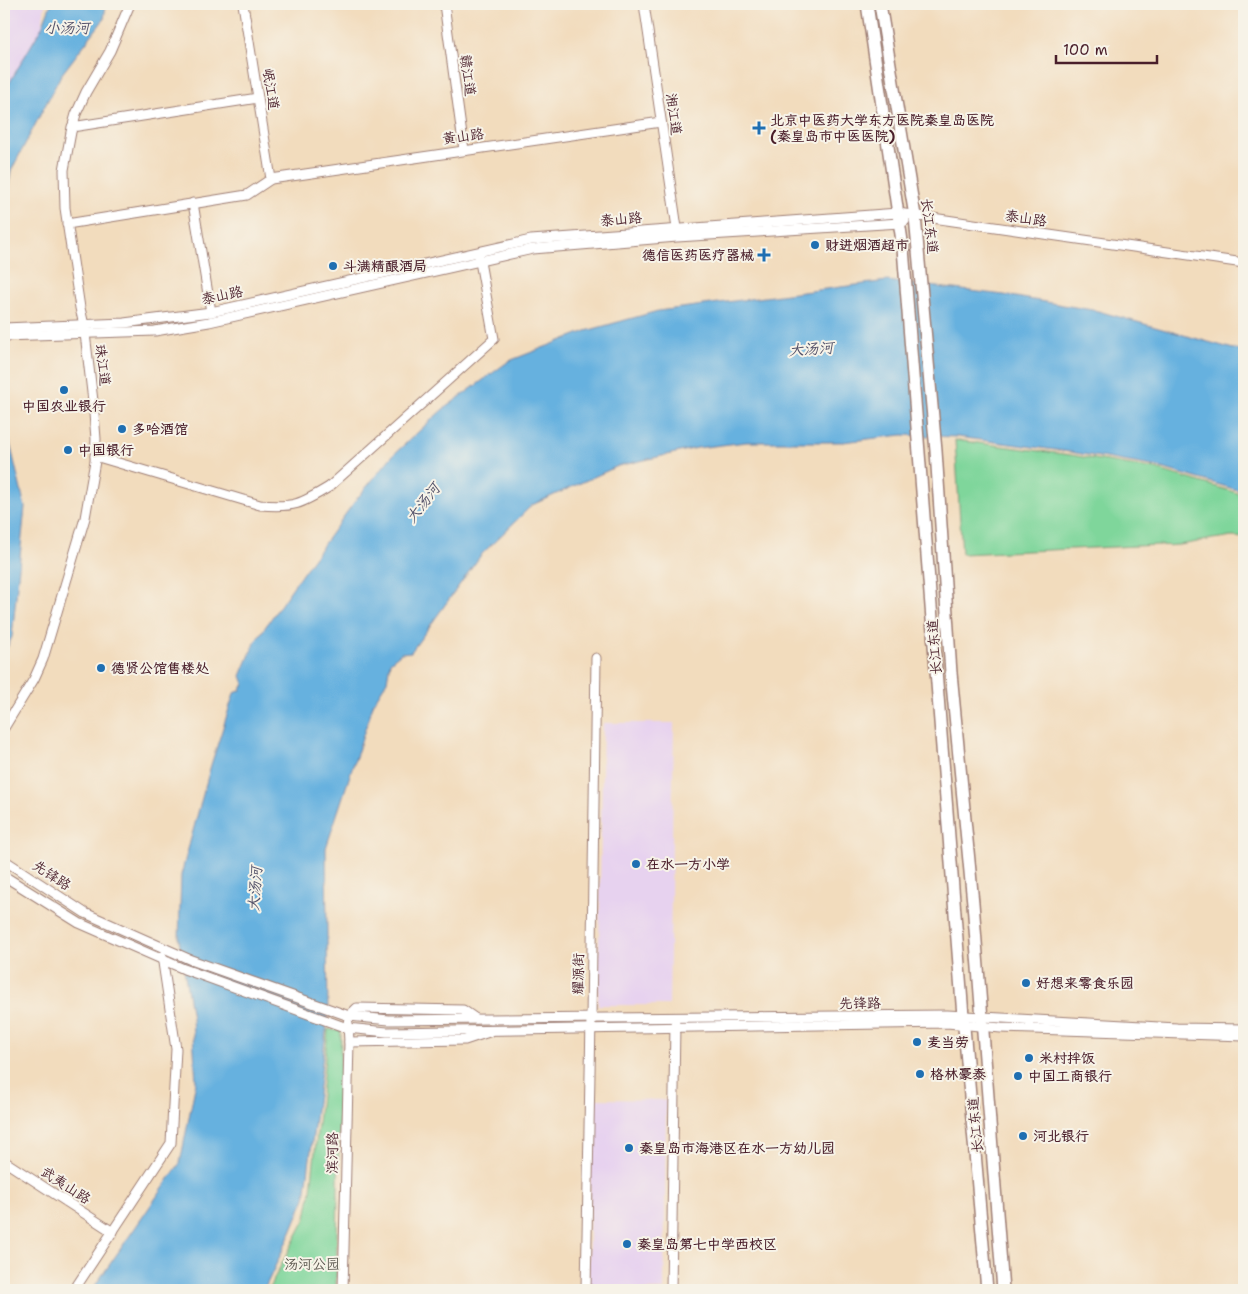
<svg xmlns="http://www.w3.org/2000/svg" width="1248" height="1294" font-family="'Shantell Sans','LXGW WenKai TC',sans-serif">
  <style>
    .built { fill: #e7d2ef }
    .green { fill: #7fd69b; stroke: #647a63 }
    .water { fill: #66b1df; stroke: #586885 }
    .lines { fill: none; stroke-linecap: round; stroke-linejoin: round }
    .minor-casing { stroke: #9e7e74; stroke-width: 11 }
    .major-casing { stroke: #9e7e74; stroke-width: 14 }
    .minor { stroke: #fff; stroke-width: 9 }
    .major { stroke: #fff; stroke-width: 11 }
    .poi-dot { fill: #1f6fb2; stroke: #f7f3e8; stroke-width: 2 }
    .labels { text-anchor: middle; dominant-baseline: central; stroke-width: 4; stroke-linejoin: round; paint-order: stroke }
    .street-label { font-size: 14px; fill: #4a1f2b; stroke: #f7f3e8 }
    .poi-label { font-size: 14px; font-weight: bold; fill: #4a1f2b; stroke: #f7f3e8; text-anchor: start }
    .park-label { font-size: 14px; fill: #5a564d; stroke: #f7f3e8 }
    .water-label { font-size: 15px; font-style: italic; fill: #54526a; stroke: #f7f3e8 }
  </style>
  <rect width="100%" height="100%" fill="#f7f3e8"/>
  <filter id="ink" filterUnits="userSpaceOnUse"><feTurbulence type="fractalNoise" baseFrequency=".02" numOctaves="2"/><feDisplacementMap in="SourceGraphic" scale="10" xChannelSelector="R" yChannelSelector="G"/><feConvolveMatrix kernelMatrix="1 2 1 2 8 2 1 2 1" color-interpolation-filters="sRGB"/></filter>
  <filter id="wash" filterUnits="userSpaceOnUse"><feTurbulence type="fractalNoise" baseFrequency=".0096" numOctaves="4" result="noise"/><feDisplacementMap in="SourceGraphic" scale="20" xChannelSelector="R" yChannelSelector="G"/><feGaussianBlur stdDeviation="1.12" result="paint"/><feColorMatrix in="noise" values="0 0 0 0 0 0 0 0 0 0 0 0 0 0 0 0 0 1.4 0 .05"/><feComposite in="paint" operator="in"/></filter>
  <g filter="url(#wash)">
    <rect width="100%" height="100%" fill="#f2dcbd"/>
    <g class="built">
      <path d="M4,4h41l-3,24 -38,73z"/>
      <path d="M603,723h71l-5,282h-71z"/>
      <path d="M592,1099l74,1 -2,190h-76z"/>
    </g>
    <g class="green">
      <path d="M955,440l116,15 85,14 88,26v43c-28,-5 -57,11 -86,7l-196,9z"/>
      <path d="M328,1029l13,2 -5,259h-68l38,-72 5,-28z"/>
    </g>
    <g class="water">
      <path d="M51,4h55l-2,15 -43,56 -50,96 -7,47v-126l38,-65z"/>
      <path d="M887,281l117,14 94,16 146,41v140l-86,-25 -88,-15 -112,-15 -56,-2 -59,7h-97l-49,6 -79,18 -86,39 -51,50 -70,97 -10,1 -11,9 -3,19 -13,21 -48,146 2,168 -23,182 -18,43 -23,49h-172l88,-127 16,-81 -4,-64 -13,-79 2,-64 30,-110 23,-72 6,-2 4,-7 -3,-8 14,-34 42,-61 58,-80 37,-45 50,-46 67,-49 77,-30 72,-20z"/>
      <path d="M4,418l21,89 -13,130 -8,17z"/>
    </g>
  </g>
  <g filter="url(#ink)">
    <g class="lines">
      <g class="minor-casing">
        <g id="minor">
          <path d="M243,4l28,175"/>
          <path d="M444,4l20,146"/>
          <path d="M644,4l33,224"/>
          <path d="M72,127l186,-29"/>
          <path d="M193,203l18,109"/>
          <path d="M67,224l180,-29 24,-16 390,-57"/>
          <path d="M4,328l120,-5 87,-11 320,-72 367,-27 346,50"/>
          <path d="M4,336l151,-5 54,-9 324,-73 144,-12 223,-14 5,-2"/>
          <path d="M95,456l165,49c34,3 41,-1 69,-18l165,-148 -15,-83"/>
          <path d="M4,728l30,-49 9,-20 42,-141 10,-57 1,-22 -3,-38 -9,-76 -4,-17 -15,-100 -1,-38 7,-38 5,-18 10,-22 24,-41 20,-47"/>
          <path d="M4,860l81,53 106,47 158,56 40,4 558,-5 230,13 67,1"/>
          <path d="M4,876l75,47 105,46 163,59 40,4 560,-9 54,5 243,8"/>
          <path d="M349,1016l8,-8 106,2 13,9"/>
          <path d="M349,1042l116,-2 24,-8"/>
          <path d="M4,1161l109,71"/>
          <path d="M74,1290l97,-147 5,-94 -14,-93"/>
          <path d="M343,1290l6,-248 -1,-19"/>
          <path d="M586,1290l5,-271 5,-361"/>
          <path d="M671,1290l4,-266"/>
        </g>
      </g>
      <g class="major-casing">
        <g id="major">
          <path d="M867,4l36,244 60,768 24,274"/>
          <path d="M880,4l35,212 5,57 16,178 15,222 22,230 30,387"/>
        </g>
      </g>
      <use href="#minor" class="minor"/>
      <use href="#major" class="major"/>
    </g>
  </g>
  <g class="poi-dot">
    <path d="M756.5 120.5h5v5h5v5h-5v5h-5v-5h-5v-5h5z"/>
    <circle cx="815" cy="245" r="5"/>
    <path d="M761.5 247.5h5v5h5v5h-5v5h-5v-5h-5v-5h5z"/>
    <circle cx="333" cy="266" r="5"/>
    <circle cx="64" cy="390" r="5"/>
    <circle cx="122" cy="429" r="5"/>
    <circle cx="68" cy="450" r="5"/>
    <circle cx="101" cy="668" r="5"/>
    <circle cx="636" cy="864" r="5"/>
    <circle cx="1026" cy="983" r="5"/>
    <circle cx="917" cy="1042" r="5"/>
    <circle cx="1029" cy="1058" r="5"/>
    <circle cx="920" cy="1074" r="5"/>
    <circle cx="1018" cy="1076" r="5"/>
    <circle cx="1023" cy="1136" r="5"/>
    <circle cx="629" cy="1148" r="5"/>
    <circle cx="627" cy="1244" r="5"/>
  </g>
  <g class="labels">
    <g class="street-label">
      <text transform="translate(468 75) rotate(82)">赣江道</text>
      <text transform="translate(271 89) rotate(81)">岷江道</text>
      <text transform="translate(674 114) rotate(82)">湘江道</text>
      <text transform="translate(463 136) rotate(-8)">黄山路</text>
      <text transform="translate(1026 218) rotate(8)">泰山路</text>
      <text transform="translate(621 219) rotate(-5)">泰山路</text>
      <text transform="translate(930 226) rotate(83)">长江东道</text>
      <text transform="translate(222 295) rotate(-12)">泰山路</text>
      <text transform="translate(103 365) rotate(83)">珠江道</text>
      <text transform="translate(934 647) rotate(-94)">长江东道</text>
      <text transform="translate(52 875) rotate(33)">先锋路</text>
      <text transform="translate(578 974) rotate(-89)">耀源街</text>
      <text transform="translate(860 1003) rotate(-1)">先锋路</text>
      <text transform="translate(975 1125) rotate(-95)">长江东道</text>
      <text transform="translate(332 1153) rotate(-89)">滨河路</text>
      <text transform="translate(66 1185) rotate(33)">武夷山路</text>
    </g>
    <g class="poi-label">
      <text x="770" y="120">北京中医药大学东方医院秦皇岛医院<tspan x="770" dy="16">(秦皇岛市中医医院)</tspan></text>
      <text x="825" y="245">财进烟酒超市</text>
      <text x="754" y="255" text-anchor="end">德信医药医疗器械</text>
      <text x="343" y="266">斗满精酿酒局</text>
      <text x="64" y="406" text-anchor="middle">中国农业银行</text>
      <text x="132" y="429">多哈酒馆</text>
      <text x="78" y="450">中国银行</text>
      <text x="111" y="668">德贤公馆售楼处</text>
      <text x="646" y="864">在水一方小学</text>
      <text x="1036" y="983">好想来零食乐园</text>
      <text x="927" y="1042">麦当劳</text>
      <text x="1039" y="1058">米村拌饭</text>
      <text x="930" y="1074">格林豪泰</text>
      <text x="1028" y="1076">中国工商银行</text>
      <text x="1033" y="1136">河北银行</text>
      <text x="639" y="1148">秦皇岛市海港区在水一方幼儿园</text>
      <text x="637" y="1244">秦皇岛第七中学西校区</text>
    </g>
    <g class="park-label">
      <text x="312" y="1264">汤河公园</text>
    </g>
    <g class="water-label">
      <text x="67" y="28">小汤河</text>
      <text transform="translate(811 349) rotate(-4)">大汤河</text>
      <text transform="translate(423 503) rotate(-52)">大汤河</text>
      <text transform="translate(255 889) rotate(-86)">大汤河</text>
    </g>
  </g>
  <rect width="1248" height="1294" fill="none" stroke="#f7f3e8" stroke-width="20"/>
  <path d="M1056 55v8h101v-8" fill="none" stroke="#4a1f2b" stroke-width="2.5"/>
  <text x="1063" y="55" font-size="15" fill="#4a1f2b" stroke="#f7f3e8" stroke-width="4" paint-order="stroke">100 m</text>
</svg>
